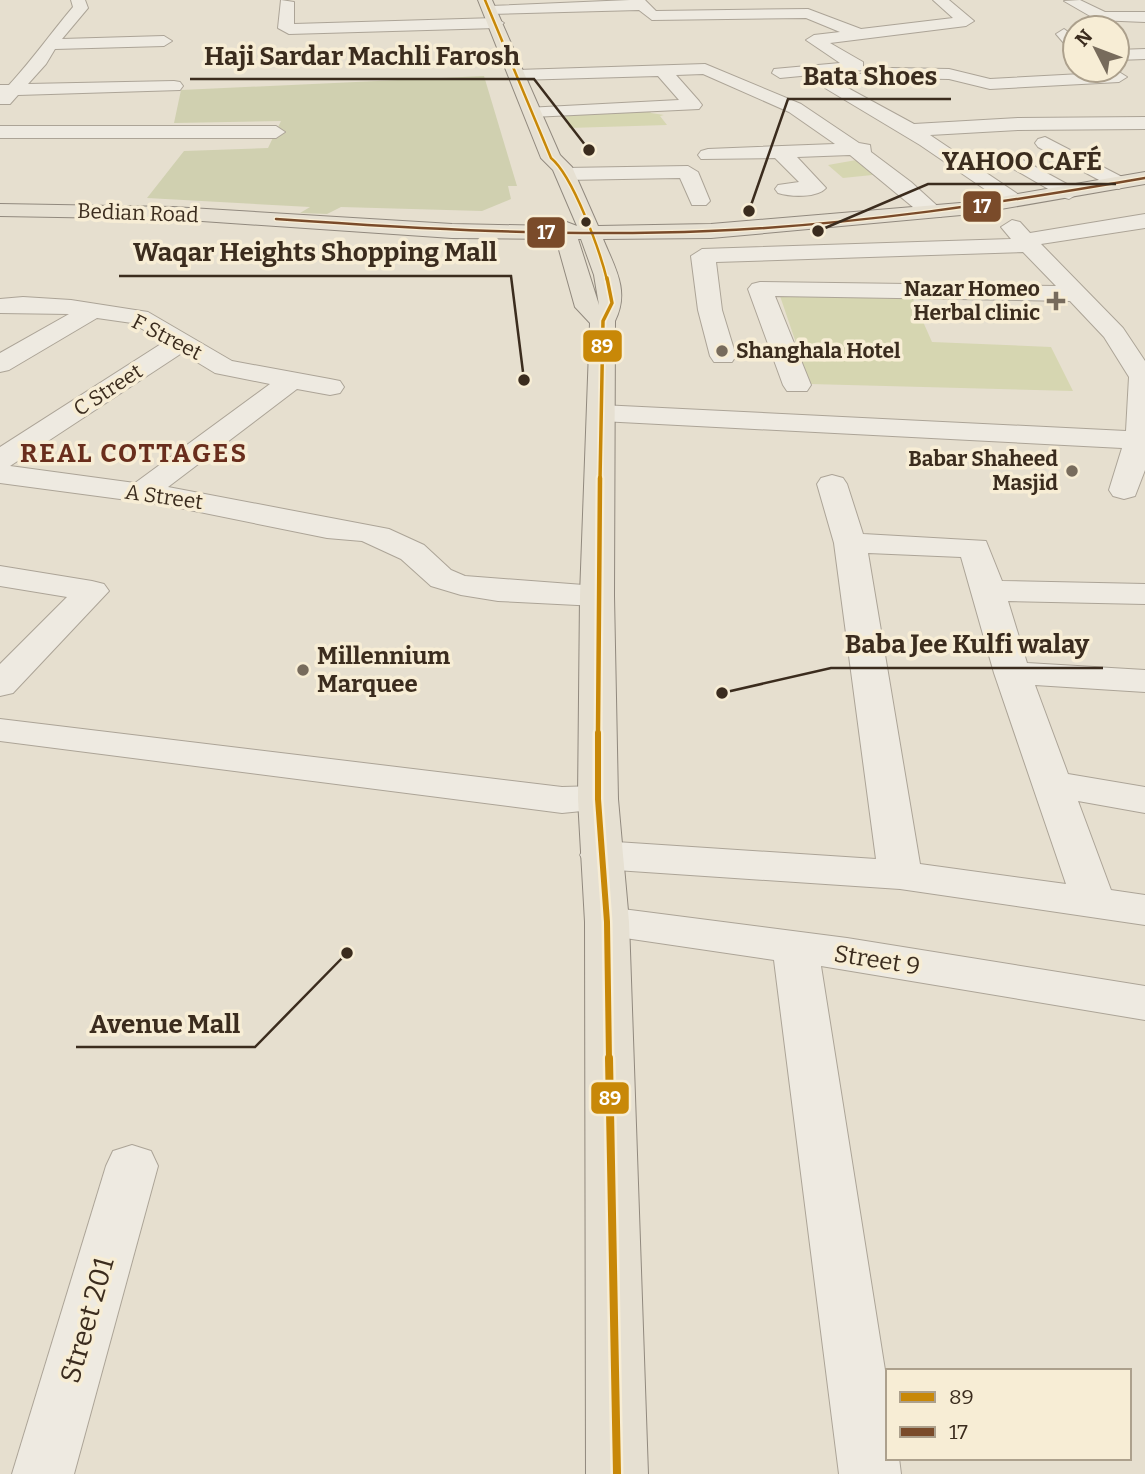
<svg xmlns="http://www.w3.org/2000/svg" width="1145" height="1474" font-family="Bitter,serif">
  <style>
    .green { fill: #d6d6b1 }
    .cemetery { fill: #d0d0b0 }
    .lines { fill: none; stroke-linecap: round; stroke-linejoin: round }
    .minor-casing { stroke: #aca497; stroke-width: 2 }
    .major-casing { stroke: #91897e; stroke-width: 2 }
    .minor { fill: #eeeae1; fill-rule: evenodd }
    .major { fill: #e6e0d2; fill-rule: evenodd }
    .bus-1-far4-casing { stroke: #f7edd5; stroke-width: 5 }
    .bus-1-far3-casing { stroke: #f7edd5; stroke-width: 7 }
    .bus-1-far2-casing { stroke: #f7edd5; stroke-width: 9 }
    .bus-1-far1-casing { stroke: #f7edd5; stroke-width: 11 }
    .bus-1-casing { stroke: #f7edd5; stroke-width: 13 }
    .bus-2-casing { stroke: #f7edd5; stroke-width: 5 }
    .bus-1-far4 { stroke: #c88808; stroke-width: 2.5 }
    .bus-1-far3 { stroke: #c88808; stroke-width: 3.5 }
    .bus-1-far2 { stroke: #c88808; stroke-width: 4.5 }
    .bus-1-far1 { stroke: #c88808; stroke-width: 6 }
    .bus-1 { stroke: #c88808; stroke-width: 8 }
    .bus-2 { stroke: #7a4b2a; stroke-width: 2.5 }
    .bus-dot { fill: #3b2c1e; stroke: #f7edd5; stroke-width: 2.5 }
    .poi-dot { fill: #776b5c; stroke: #f7edd5; stroke-width: 2.5 }
    .labels { text-anchor: middle; dominant-baseline: central; stroke-width: 7; stroke-linejoin: round; paint-order: stroke }
    .far-street-label { font-size: 21px; fill: #3b2c1e; stroke: #f7edd5 }
    .far-poi-label { font-size: 21px; font-weight: bold; fill: #3b2c1e; stroke: #f7edd5; text-anchor: end }
    .poi-label { font-size: 24px; font-weight: bold; fill: #3b2c1e; stroke: #f7edd5; text-anchor: start }
    .street-label { font-size: 24px; fill: #3b2c1e; stroke: #f7edd5 }
    .far-district-label { font-size: 26px; font-weight: bold; letter-spacing: 2px; fill: #692d1c; stroke: #f7edd5 }
    .near-street-label { font-size: 28px; fill: #3b2c1e; stroke: #f7edd5 }
    .leader { fill: none; stroke: #3b2c1e; stroke-width: 2.5 }
    .callout-dot { fill: #3b2c1e; stroke: #f7edd5; stroke-width: 2.5 }
    .callout-label { font-size: 26px; text-anchor: middle; font-weight: bold; fill: #3b2c1e; stroke: #f7edd5; stroke-width: 7; stroke-linejoin: round; paint-order: stroke }
    .line-badge { stroke: #f7edd5; stroke-width: 2.5 }
    .badge-label { font-size: 19px; text-anchor: middle; font-weight: bold; fill: #fff }
  </style>
  <rect width="100%" height="100%" fill="#e6dfcf"/>
  <g class="green">
    <path d="M648,109l3,4 13,2 -4,1 7,9 -98,3 -5,-16z"/>
    <path d="M862,159l20,15 -39,4 -15,-13z"/>
    <path d="M780,296l133,3 19,43 119,5 22,44 -263,-7z"/>
  </g>
  <path class="cemetery" d="M484,76l33,110h-9l3,13 -29,12 -141,-4 -14,7 -27,-1 10,-6 -163,-9 37,-47 84,-3 13,-27 -107,2 7,-33z"/>
  <g class="lines">
    <g class="minor-casing">
      <g id="minor">
        <path d="M71,0h14l3,8 -26,31 102,-3 8,5 -8,5 -109,3 -9,15 -18,20 146,-3 6,1 3,4 -3,4 -162,5 -8,9h-10v-19h9c23,-25 42,-52 64,-78z"/>
        <path d="M281,0l13,2v22l202,-6 8,5 -8,5 -207,6 -11,-6z"/>
        <path d="M630,0h15l11,11 152,-2 53,20 92,-11 -20,-18h16l25,21 -8,5 -136,17 33,19v8l-83,8 -8,-5 2,-4 66,-6 -34,-23 8,-5 26,-3 -34,-14 -154,2 -13,-10 -149,4 -7,-4 7,-4z"/>
        <path d="M1080,0l25,12h40v10l-48,-2 -33,-19z"/>
        <path d="M1064,29l11,8v14l-6,-2 -13,-15z"/>
        <path d="M1145,49v10l-28,1v-10z"/>
        <path d="M705,64l96,40 58,39 11,2 1,7 40,30 33,30 -3,5h-16l-75,-62 -53,2 29,31c-9,10 -35,9 -48,5l-3,-4 3,-4 21,-3 -24,-24 -74,1 -3,-4 3,-4 7,-2 127,-5 -46,-32 -86,-38 -27,1 23,26 3,4 -3,4 -167,8 -6,-1 -3,-4 3,-4 153,-8 -21,-24 -141,4 -8,-5 8,-5z"/>
        <path d="M891,68l58,1 41,10 129,-7 8,5 -8,5 -129,7 -41,-10 -58,-1 -45,9 68,37 104,-6 127,-1v12l-127,1 -88,5 92,62 4,4 -4,4h-14l-88,-60 -95,-57 4,-8z"/>
        <path d="M0,126h276l9,6 -9,6h-276z"/>
        <path d="M1045,137l81,42 3,4 -10,6 -7,-2 -74,-40 -3,-4 3,-4z"/>
        <path d="M1012,154l64,35 3,4 -10,6 -7,-2 -57,-33 -3,-4z"/>
        <path d="M688,166l10,6 12,29 -4,4h-14l-12,-27 -115,2 -10,-6 10,-6z"/>
        <path d="M1145,214v14l-104,16 82,84 22,33v109l-10,26 -11,3 -11,-3 -4,-6 13,-42 -521,-27 -10,-2 -4,-6 4,-6 10,-2 525,26 3,-54 -25,-40 -34,-36 -295,-5 36,89 -4,6h-20l-4,-6 -35,-96 4,-5 8,-2 296,4 -33,-34 -307,10 6,48 14,46 -4,6h-18l-4,-6 -12,-46 -7,-54 11,-7 309,-10 -10,-12 11,-7 8,2 10,11z"/>
        <path d="M23,297l48,3 77,12 84,49 98,18 10,2 4,6 -4,6 -10,2 -33,-6 -129,98 221,42 35,16 27,25 14,6 132,10 12,3 5,7 -5,7 -12,3 -99,-5 -37,-6 -30,-9 -30,-27 -39,-18 -35,-3 -162,-33 -165,-22v-36l164,-105 -32,-19 -35,-5 -88,52 -9,2v-19l69,-39 -69,-1v-14zM182,353l33,20 55,11 -135,99 -125,-17z"/>
        <path d="M832,475l11,3 4,6 16,50 123,7 16,40 143,3v20l-137,-3 19,62 118,7v22l-110,-7 33,89 77,13v26l-67,-12 33,89 34,5v30l-245,-36 -299,-20 -15,-4 -6,-10 6,-10 15,-4 275,18 -42,-316 -17,-59 4,-6zM868,553l93,4 33,116 72,211 -146,-20z"/>
        <path d="M0,566l92,15 12,3 5,7 -96,102 -13,3v-32l67,-67 -67,-11z"/>
        <path d="M0,719l562,68 36,-1 14,4 6,9 -6,9 -50,5 -562,-72z"/>
        <path d="M607,907l240,31 298,48v34l-324,-54 67,423v69h11l2,16h-62l-65,-514 -183,-27 -6,-11 6,-11z"/>
        <path d="M132,1145l19,6 7,15 -84,308h-62l94,-308 7,-15z"/>
      </g>
    </g>
    <g class="major-casing">
      <path id="major" d="M478,0h14l68,155 12,12 26,59 113,-2 261,-22 173,-30v12l-173,30 -261,24 -108,1c12,29 27,52 12,82l-1,275 4,203 11,123 19,552h-62l-1,-552 -7,-123 2,-203 10,-273 -15,-16 -19,-68 -104,-1 -279,-19 -173,-3v-12l173,3 279,17 102,2 10,-5 13,5 -24,-56 -12,-12zM578,239h3l13,36 5,30z"/>
    </g>
    <use href="#minor" class="minor"/>
    <use href="#major" class="major"/>
    <g class="bus-1-far4-casing">
      <path id="bus-1-far4" d="M485,0l66,158c22,18 49,93 56,122"/>
    </g>
    <g class="bus-1-far3-casing">
      <path id="bus-1-far3" d="M600,480l3,-159 9,-18 -5,-25"/>
    </g>
    <g class="bus-1-far2-casing">
      <path id="bus-1-far2" d="M598,734l2,-256"/>
    </g>
    <g class="bus-1-far1-casing">
      <path id="bus-1-far1" d="M598,733v66l9,123 2,138"/>
    </g>
    <g class="bus-1-casing">
      <path id="bus-1" d="M609,1058l8,416"/>
    </g>
    <g class="bus-2-casing">
      <path id="bus-2" d="M276,219c144,10 289,18 433,12 147,-6 292,-28 436,-53"/>
    </g>
    <use href="#bus-1-far4" class="bus-1-far4"/>
    <use href="#bus-1-far3" class="bus-1-far3"/>
    <use href="#bus-1-far2" class="bus-1-far2"/>
    <use href="#bus-1-far1" class="bus-1-far1"/>
    <use href="#bus-1" class="bus-1"/>
    <use href="#bus-2" class="bus-2"/>
  </g>
  <circle class="bus-dot" cx="586" cy="222" r="6"/>
  <g class="poi-dot">
    <path d="M1052.5 290.5h7v7h7v7h-7v7h-7v-7h-7v-7h7z"/>
    <circle cx="722" cy="351" r="7"/>
    <circle cx="1072" cy="471" r="7"/>
    <circle cx="303" cy="670" r="7"/>
  </g>
  <g class="labels">
    <g class="far-street-label">
      <text transform="translate(138 213) rotate(2)">Bedian Road</text>
      <text transform="translate(167 337) rotate(27)">F Street</text>
      <text transform="translate(108 390) rotate(-33)">C Street</text>
      <text transform="translate(164 497) rotate(8)">A Street</text>
    </g>
    <g class="far-poi-label">
      <text x="1040" y="289">Nazar Homeo<tspan x="1040" dy="24">Herbal clinic</tspan></text>
      <text x="736" y="351" text-anchor="start">Shanghala Hotel</text>
      <text x="1058" y="459">Babar Shaheed<tspan x="1058" dy="24">Masjid</tspan></text>
    </g>
    <g class="poi-label">
      <text x="317" y="656">Millennium<tspan x="317" dy="28">Marquee</tspan></text>
    </g>
    <g class="street-label">
      <text transform="translate(877 960) rotate(9)">Street 9</text>
    </g>
    <g class="far-district-label">
      <text x="134" y="453">REAL COTTAGES</text>
    </g>
    <g class="near-street-label">
      <text transform="translate(87 1320) rotate(-74)">Street 201</text>
    </g>
  </g>
  <path class="leader" d="M589 150L534 79H190M749 211L788 99H951M818 231L928 184H1116M524 380L511 276H119M722 693L831 668H1103M347 953L255 1047H76"/>
  <g class="callout-dot">
    <circle cx="589" cy="150" r="7"/>
    <circle cx="749" cy="211" r="7"/>
    <circle cx="818" cy="231" r="7"/>
    <circle cx="524" cy="380" r="7"/>
    <circle cx="722" cy="693" r="7"/>
    <circle cx="347" cy="953" r="7"/>
  </g>
  <g class="callout-label">
    <text x="362" y="65">Haji Sardar Machli Farosh</text>
    <text x="870" y="85">Bata Shoes</text>
    <text x="1022" y="170">YAHOO CAFÉ</text>
    <text x="315" y="261">Waqar Heights Shopping Mall</text>
    <text x="967" y="653">Baba Jee Kulfi walay</text>
    <text x="165" y="1033">Avenue Mall</text>
  </g>
  <g class="line-badge">
    <rect x="962" y="190" width="40" height="33" rx="7" fill="#7a4b2a"/>
    <rect x="526" y="216" width="40" height="33" rx="7" fill="#7a4b2a"/>
    <rect x="582" y="329" width="41" height="34" rx="7" fill="#c88808"/>
    <rect x="590" y="1081" width="40" height="34" rx="7" fill="#c88808"/>
  </g>
  <g class="badge-label">
    <text x="982" y="213">17</text>
    <text x="546" y="239">17</text>
    <text x="602" y="353">89</text>
    <text x="610" y="1105">89</text>
  </g>
  <rect x="886" y="1369" width="245" height="91" fill="#f7edd5" stroke="#aca08c" stroke-width="2"/>
  <rect x="900" y="1392" width="35" height="10" fill="#c88808" stroke="#aca08c" stroke-width="2"/>
  <text x="949" y="1404" font-size="21" fill="#3b2c1e">89</text>
  <rect x="900" y="1427" width="35" height="10" fill="#7a4b2a" stroke="#aca08c" stroke-width="2"/>
  <text x="949" y="1439" font-size="21" fill="#3b2c1e">17</text>
  <g transform="translate(1096 49) rotate(312)"><circle r="33" fill="#f7edd5" stroke="#aca08c" stroke-width="2"/>
  <path d="M0-5L12 26L0 18L-12 26Z" fill="#776b5c"/>
  <text y="-10" font-size="19" font-weight="bold" text-anchor="middle" fill="#3b2c1e">N</text>
  </g>
</svg>
